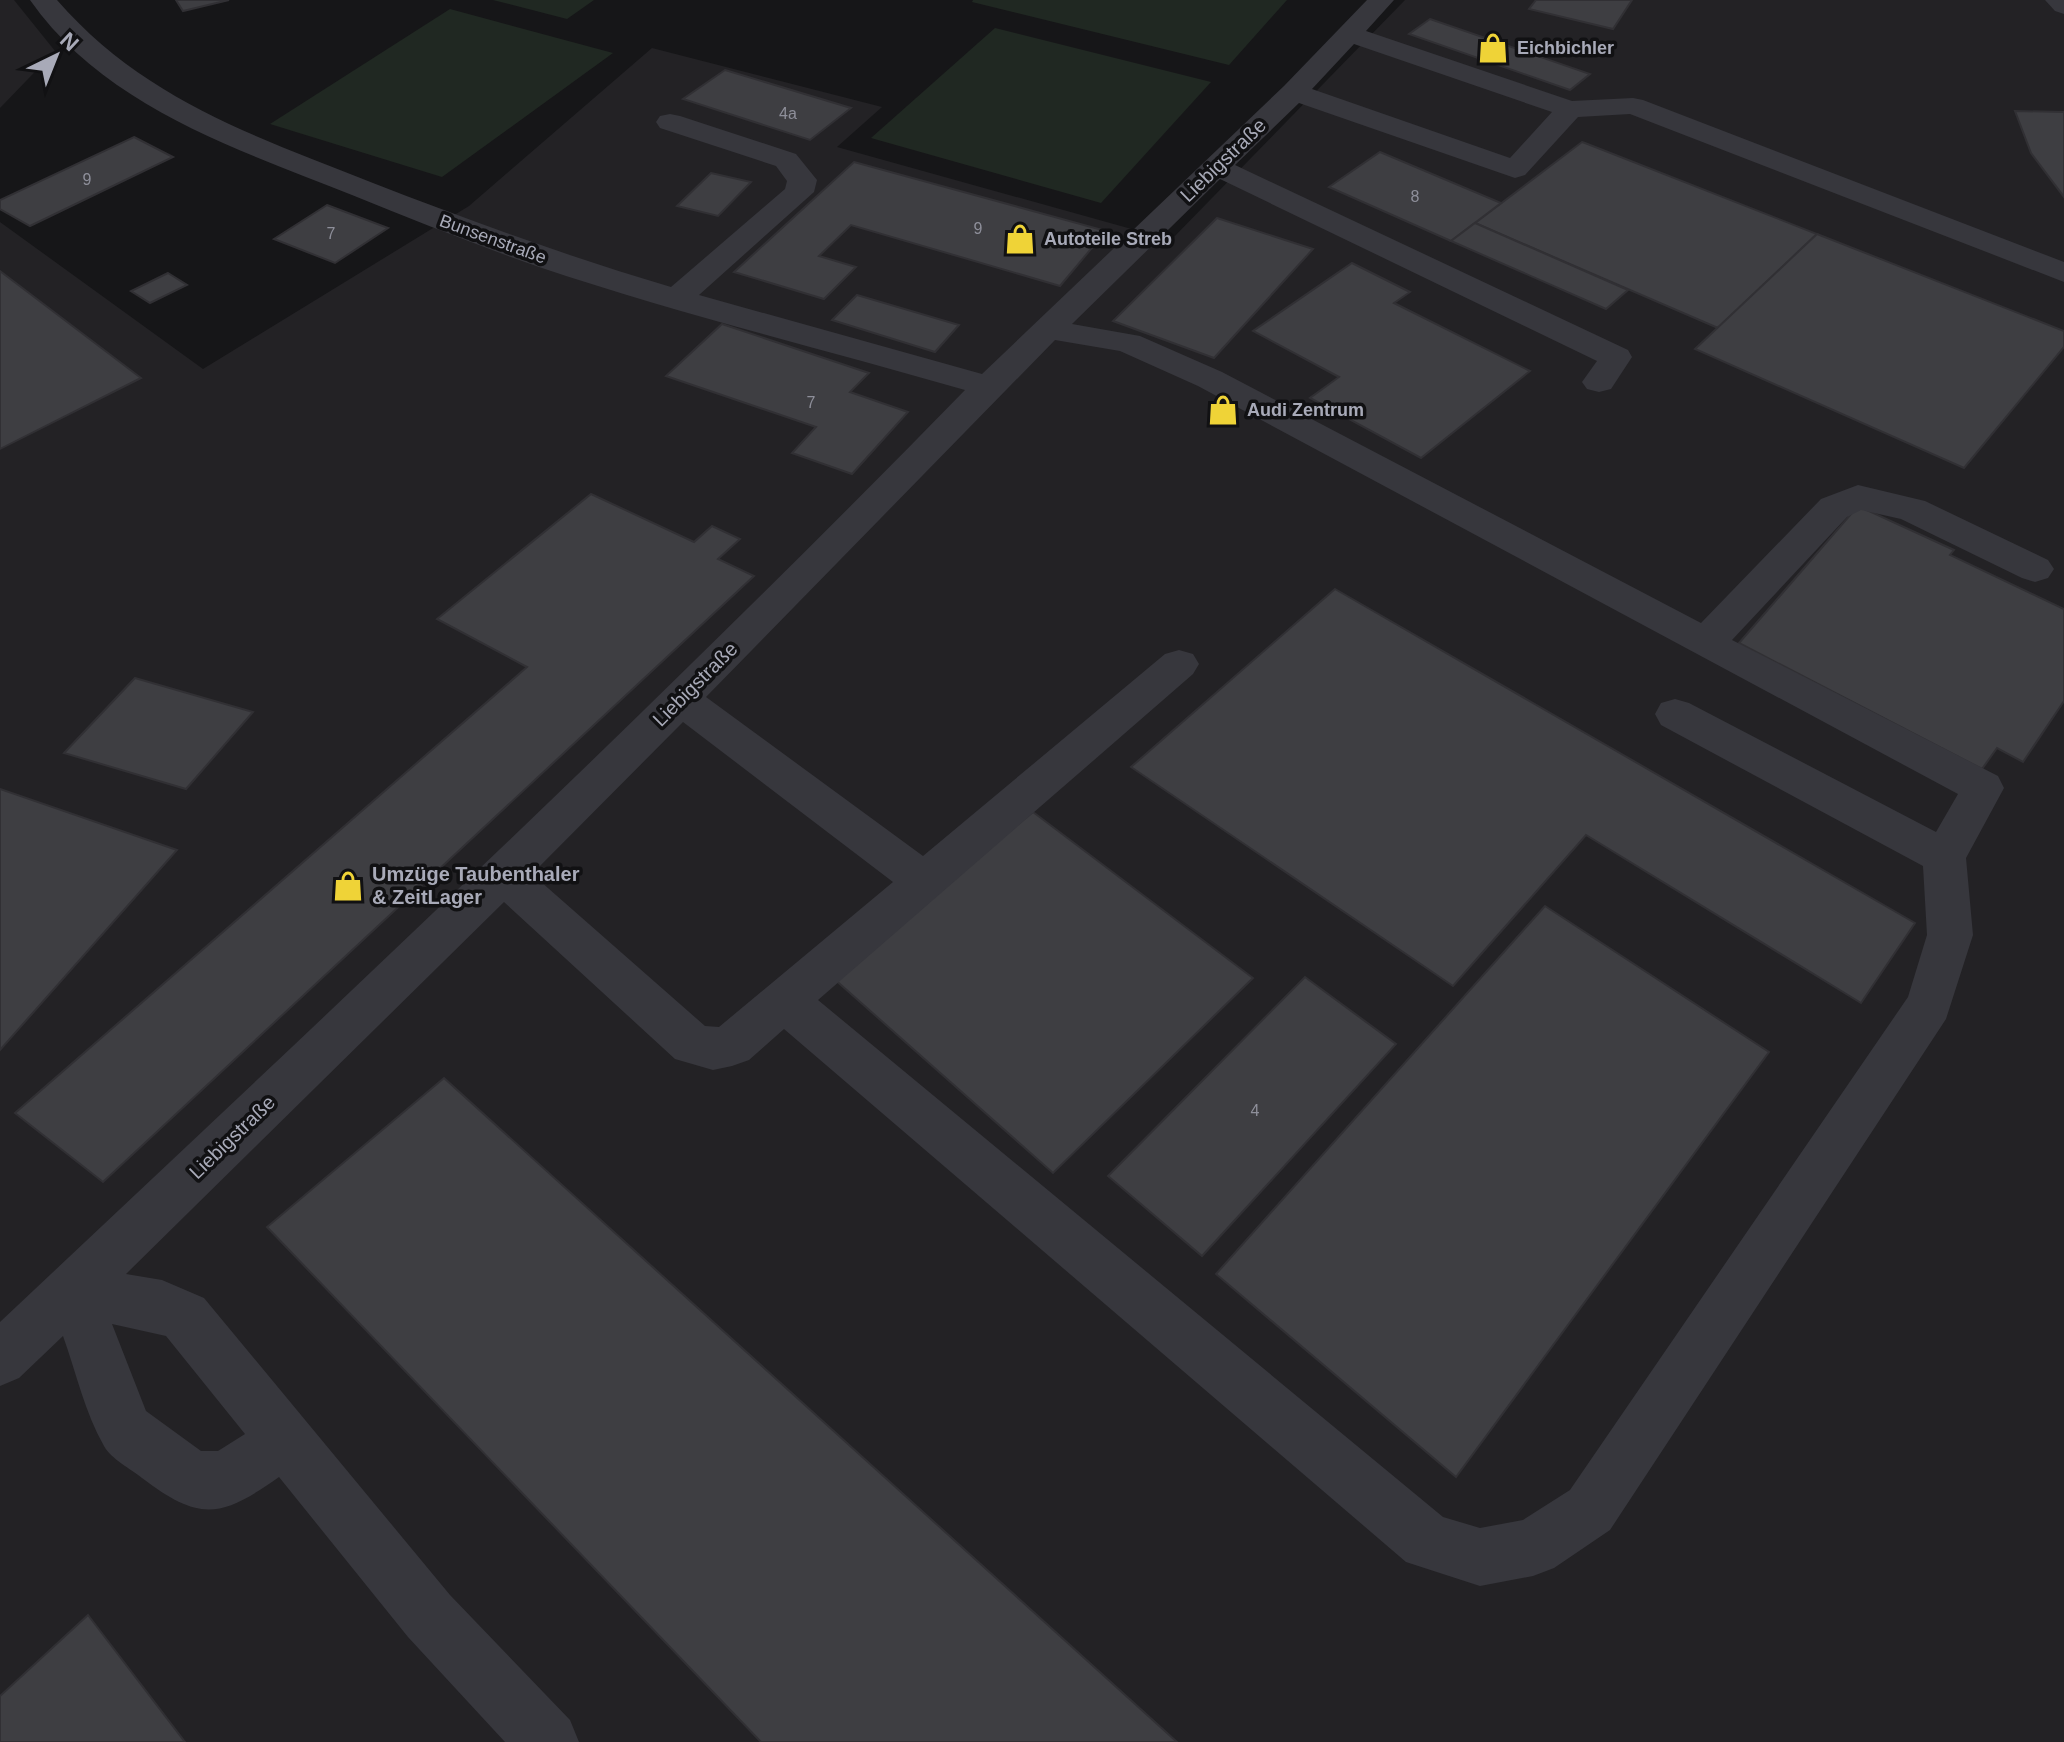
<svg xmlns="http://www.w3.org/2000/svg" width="2064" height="1742" font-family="Arial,sans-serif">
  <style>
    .built { fill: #232225 }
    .green { fill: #202822 }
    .building { fill: #3e3e42; stroke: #313034; stroke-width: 2 }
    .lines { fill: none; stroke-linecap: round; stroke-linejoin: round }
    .minor { fill: #37373d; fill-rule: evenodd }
    .labels { text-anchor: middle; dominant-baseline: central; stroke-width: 7; stroke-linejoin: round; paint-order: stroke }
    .number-label { font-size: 16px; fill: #8e8f9a }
    .far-poi-label { font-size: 18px; font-weight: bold; fill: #a8aab8; stroke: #111113; text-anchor: start }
    .far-street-label { font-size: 18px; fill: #a8aab8; stroke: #111113 }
    .street-label { font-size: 20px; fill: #a8aab8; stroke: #111113 }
    .poi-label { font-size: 20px; font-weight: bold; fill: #a8aab8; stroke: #111113; text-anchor: start }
  </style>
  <rect width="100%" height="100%" fill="#161618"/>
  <g class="built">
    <path d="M0,0h14l41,51 -55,57z"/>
    <path d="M1405,0h659v1742h-2064v-1520l203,147 266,-163 183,-158 230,59 -45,40 334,93z"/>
  </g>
  <g class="green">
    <path d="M493,0h101l-27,19z"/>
    <path d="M973,0h314l-58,65 -257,-63z"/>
    <path d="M450,9l163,44 -171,124 -172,-53z"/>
    <path d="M995,28l216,54 -110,121 -230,-65z"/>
  </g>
  <g class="building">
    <path d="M176,0h53l-46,11z"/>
    <path d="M1536,0h96l-19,29 -84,-20z"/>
    <path d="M1430,19l160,55 -20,16 -161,-56z"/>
    <path d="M725,70l126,38 -41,32 -127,-41z"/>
    <path d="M2015,111l49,1v85l-33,-44z"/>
    <path d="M134,137l39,20 -143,69 -30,-17v-9z"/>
    <path d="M1582,142l3,1 232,91 -99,94 -243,-105z"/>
    <path d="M1380,152l121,51 -50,38 -122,-54z"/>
    <path d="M854,162l252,69 -46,55 -209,-61 -32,31 37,11 -32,32 -90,-27z"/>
    <path d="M711,173l40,9 -33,34 -41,-10z"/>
    <path d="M327,205l61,23 -53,35 -61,-24z"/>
    <path d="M1217,218l96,31 -99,109 -101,-37z"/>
    <path d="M1475,223l153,67 -22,19 -155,-68z"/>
    <path d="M1817,234l247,97v16l-100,121 -269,-119z"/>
    <path d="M1352,263l58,29 -16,11 136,68 -109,87 -111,-60 29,-21 -86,-46z"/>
    <path d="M0,271l141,107 -141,71z"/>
    <path d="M168,273l19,12 -37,18 -19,-12z"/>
    <path d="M857,295l102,30 -24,27 -103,-32z"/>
    <path d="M722,324l147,49 -19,19 58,20 -56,62 -60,-21 24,-26 -150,-51z"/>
    <path d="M591,494l103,48 18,-16 28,13 -22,20 36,17 -651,606 -88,-69 512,-446 -90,-48z"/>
    <path d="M1858,506l96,44 -4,5 114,54v92l-41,61 -26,-14 -15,21 -243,-126z"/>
    <path d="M1335,589l580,334 -54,80 -275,-168 -133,151 -322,-219z"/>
    <path d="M135,678l118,34 -67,77 -122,-36z"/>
    <path d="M0,789l177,61 -177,200z"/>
    <path d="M1033,812l220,166 -200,195 -221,-196z"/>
    <path d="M1545,906l224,146 -313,425 -240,-203z"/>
    <path d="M1305,977l91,67 -194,212 -94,-80z"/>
    <path d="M444,1078l733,664h-416l-494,-515z"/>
    <path d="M88,1615l97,127h-185v-46z"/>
  </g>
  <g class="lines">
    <g class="minor">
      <path d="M30,0h27c86,99 197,136 316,183 98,38 196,74 298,104l114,-98 2,-8 -11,-15 -116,-38 -4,-6 4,-6 10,-2 10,2 116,38 21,26 -3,12 -115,103 283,79 302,-288 83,-86h27l-28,31 206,70 61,-3 10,2 421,162v20l-434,-168 -52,3 -53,58 -10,3 -216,-75 -64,62 393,185 4,7 -21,32 -12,3 -12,-3 -5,-7 15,-21 -377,-182 -148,145 68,12 82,36 479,251 120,-124 37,-14 67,16 123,59 6,9 -6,9 -13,4 -13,-4 -121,-59 -40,-9 -14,7 -115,123 266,136 6,12 -38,70 7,77 -27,84 -336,511 -56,38 -21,8 -53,10 -74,-24 -622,-533 -35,31 -17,6 -19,4 -38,-11 -171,-157 -378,372 36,6 42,18 246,297 120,125 9,22h-74l-97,-105 -129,-160c-58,41 -79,45 -137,1 -11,-9 -31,-19 -38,-32 -19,-33 -28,-74 -41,-110l-44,42 -19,8v-64c326,-307 653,-612 965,-932 -142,-41 -286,-76 -426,-123 -63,-22 -125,-47 -187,-72 -115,-46 -247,-88 -322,-195zM1354,44l198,68 -42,46 -198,-69zM1055,340l65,11 78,35 760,408 -22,38 -247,-129 -14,-4 -14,4 -6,11 6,11 262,141 4,69 -19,62 -338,493 -47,30 -43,8 -37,-11 -625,-517 375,-326 6,-10 -6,-10 -14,-4 -14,4 -242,202 -217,-159zM683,722l210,160 -174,145 -14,-1 -173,-152zM112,1324l54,12 79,98 -27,17h-17l-55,-40z"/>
      <path d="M2045,0h19v14l-9,-3z"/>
    </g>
  </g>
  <defs>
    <g id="shop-bare" transform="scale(2.4)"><path d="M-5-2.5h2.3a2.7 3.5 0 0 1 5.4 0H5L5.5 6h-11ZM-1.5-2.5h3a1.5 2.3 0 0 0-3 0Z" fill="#efd337" stroke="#111113" stroke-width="2.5" paint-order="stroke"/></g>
  </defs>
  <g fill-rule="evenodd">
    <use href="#shop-bare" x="1493" y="48"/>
    <use href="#shop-bare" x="1020" y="239"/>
    <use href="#shop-bare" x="1223" y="410"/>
    <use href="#shop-bare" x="348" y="886"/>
  </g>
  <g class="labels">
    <g class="number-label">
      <text x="788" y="113">4a</text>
      <text x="87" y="179">9</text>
      <text x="1415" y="196">8</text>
      <text x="978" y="228">9</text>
      <text x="331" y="233">7</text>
      <text x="811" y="402">7</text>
      <text x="1255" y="1110">4</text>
    </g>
    <g class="far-poi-label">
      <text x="1517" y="48">Eichbichler</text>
      <text x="1044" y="239">Autoteile Streb</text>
      <text x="1247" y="410">Audi Zentrum</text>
    </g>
    <g class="far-street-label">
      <text transform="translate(493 239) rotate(20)">Bunsenstraße</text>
    </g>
    <g class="street-label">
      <text transform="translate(1223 160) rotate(-44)">Liebigstraße</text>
      <text transform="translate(695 684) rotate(-45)">Liebigstraße</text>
      <text transform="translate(232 1137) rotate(-44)">Liebigstraße</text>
    </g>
    <g class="poi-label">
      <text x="372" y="874">Umzüge Taubenthaler<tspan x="372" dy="23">&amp; ZeitLager</tspan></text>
    </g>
  </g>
  <g transform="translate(56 56) rotate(43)" stroke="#111113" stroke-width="6" paint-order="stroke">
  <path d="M0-6L14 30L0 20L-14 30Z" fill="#a8aab8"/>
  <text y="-12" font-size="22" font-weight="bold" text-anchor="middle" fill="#a8aab8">N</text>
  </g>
</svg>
